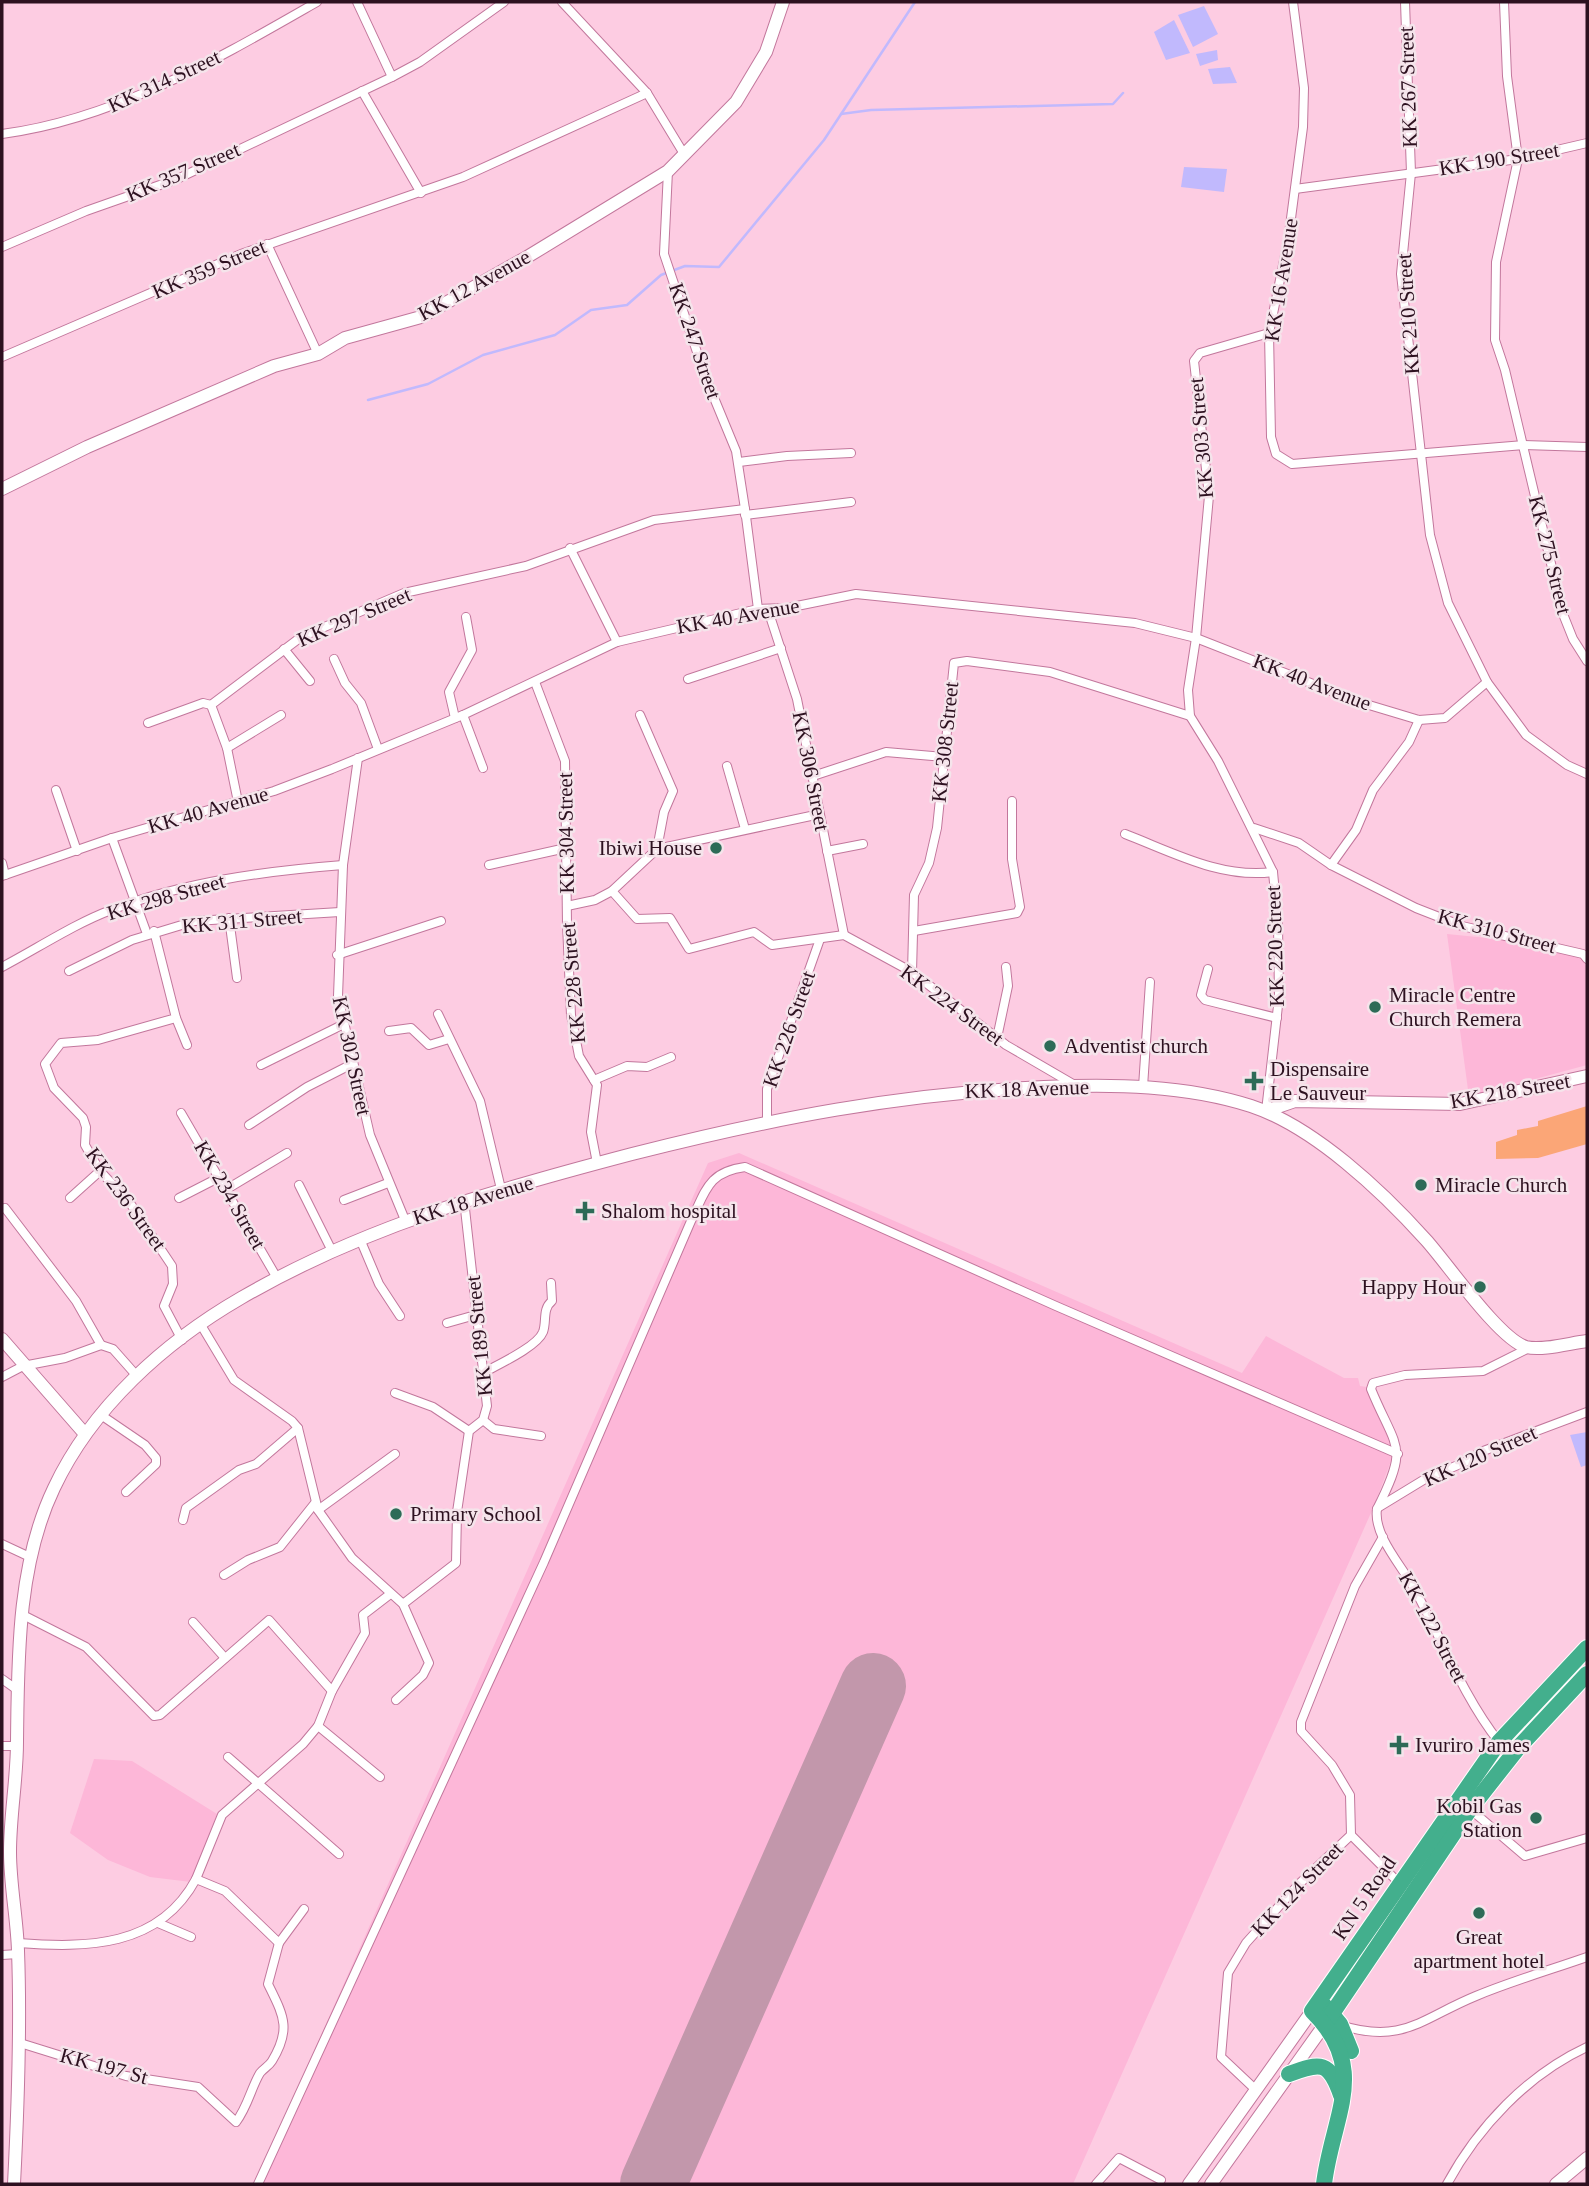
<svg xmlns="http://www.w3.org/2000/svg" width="1589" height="2186" font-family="Georgia,serif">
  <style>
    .built { fill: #fdb7d8 }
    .green { fill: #fba677 }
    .water { fill: #c1b9fd }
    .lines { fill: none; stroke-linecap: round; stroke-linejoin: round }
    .stream { stroke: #c1b9fd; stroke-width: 2.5 }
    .runway { stroke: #c297ab; stroke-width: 66 }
    .street-casing { stroke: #c2779c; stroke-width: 10 }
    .secondary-casing { stroke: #c2779c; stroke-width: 14 }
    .highway-casing { stroke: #fff; stroke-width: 18 }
    .street { stroke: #fff; stroke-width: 8 }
    .secondary { stroke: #fff; stroke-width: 12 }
    .highway { stroke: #43af8d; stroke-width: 16 }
    .poi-dot { fill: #2d6b57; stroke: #f5e4eb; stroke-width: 2.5 }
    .labels { text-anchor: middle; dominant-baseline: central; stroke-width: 5; stroke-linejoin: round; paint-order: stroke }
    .street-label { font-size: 21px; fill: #2d1120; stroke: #f5e4eb }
    .poi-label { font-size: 21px; fill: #2d1120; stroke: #f5e4eb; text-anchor: start }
  </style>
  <rect width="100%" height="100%" fill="#fdcce2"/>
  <g class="built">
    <path d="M1447,934l70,7 66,17 4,11v96l-118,32z"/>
    <path d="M739,1153l503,220 24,-37 78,42h14l2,8 7,1 25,61 -1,13 -17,45 -301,678h-818l453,-1021z"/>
    <path d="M94,1759l38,2 85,53 -26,68 -41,-5 -42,-17 -38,-27z"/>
  </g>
  <path class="green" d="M1587,1106v38l-49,14 -42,1v-17l21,-7v-5l21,-4v-5z"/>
  <g class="water">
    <path d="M1204,6l14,28 -25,13 -15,-32z"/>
    <path d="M1174,20l16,33 -24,7 -12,-28z"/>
    <path d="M1217,50l1,10 -18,6 -4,-12z"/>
    <path d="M1230,67l7,16 -24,1 -5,-15z"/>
    <path d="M1184,167l43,2 -3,23 -43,-5z"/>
    <path d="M1587,1432v33l-6,2 -11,-32z"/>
  </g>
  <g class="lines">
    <g class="stream">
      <path d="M841,114l30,-4 242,-6 10,-11"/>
      <path d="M368,400l60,-16 55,-29 72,-20 36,-25 36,-5 34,-30 24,-9 34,1 105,-127 91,-138"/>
    </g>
    <path class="runway" d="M653,2184l220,-498"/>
    <g class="street-casing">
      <g id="street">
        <path d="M357,2l35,75"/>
        <path d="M562,2l85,91 37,61"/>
        <path d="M1293,2l11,86 -1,39 -15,114 -19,92 2,104 5,17 16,10 232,-19 63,2"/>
        <path d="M1405,2l6,171 -10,101 29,261 18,68 39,79 39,53 41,30 20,9"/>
        <path d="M1504,2l3,74 11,83 -22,103 -1,78 10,30 58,244 10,25 14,22"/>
        <path d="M362,91l59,102"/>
        <path d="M2,134c114,-15 217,-76 315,-132"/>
        <path d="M668,171l-4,83 41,122 31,75 9,58"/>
        <path d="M1295,189l223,-30 69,-16"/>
        <path d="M267,244l51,110"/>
        <path d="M2,247l84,-36 91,-32 215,-102 28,-15 84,-60"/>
        <path d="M2,357l239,-103 222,-77 184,-84"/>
        <path d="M739,462l48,-6 64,-3"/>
        <path d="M745,515l106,-13"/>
        <path d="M570,548l47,94"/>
        <path d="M768,610l29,89 47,236"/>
        <path d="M284,649l26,32"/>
        <path d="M334,659l11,24 16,20 17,46"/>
        <path d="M688,679l93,-31"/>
        <path d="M535,682l30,79 2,163 4,91 8,41 18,29 -6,47 6,31"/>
        <path d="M463,715l20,53"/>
        <path d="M640,715l33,76 -9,21 -7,37"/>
        <path d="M1190,716l28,45 55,111 5,53 1,72 -13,114"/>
        <path d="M455,718l-6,-26 23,-42 -6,-33"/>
        <path d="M148,723l55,-20 8,2"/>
        <path d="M227,748l54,-33"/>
        <path d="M358,758l-15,107 -5,131 32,139 35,85"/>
        <path d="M727,766l18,63"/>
        <path d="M813,776l73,-24 58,5"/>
        <path d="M56,790l21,61"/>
        <path d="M238,802l-11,-54 -16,-43 90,-68 103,-44 122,-27 128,-46 91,-11 13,100"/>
        <path d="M1254,828l45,15 32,22 85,43 46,18 121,28 4,5"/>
        <path d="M1125,834c47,18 96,45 148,38"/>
        <path d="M112,838l35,96"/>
        <path d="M827,851l36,-7"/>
        <path d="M2,863l3,12"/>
        <path d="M489,865l77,-17"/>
        <path d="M1331,865l25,-35 17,-40 36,-48 10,-22"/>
        <path d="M2,876l110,-38 162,-47 58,-22 131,-54 154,-73 141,-33 29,-1 69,-14 279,29 61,15 163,64 60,18 26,-2 42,-36"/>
        <path d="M612,891l25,28 33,-1 19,31 65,-17 18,13 72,-10 68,37 94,73 67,39"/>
        <path d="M567,906l28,-6 17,-9 45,-42 163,-35"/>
        <path d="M229,918l8,60"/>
        <path d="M154,931l22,87 -78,22 -37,3 -16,21 9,24 29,30 3,9 -1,18 15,26 30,32 42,63 1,18 -9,22 18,34"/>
        <path d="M914,931l103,-18 3,-6 -8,-48v-58"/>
        <path d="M337,955l104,-34"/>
        <path d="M2,967c36,-19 72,-43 109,-57 73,-28 154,-39 232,-45"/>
        <path d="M1208,969l-7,26 4,5 72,18"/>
        <path d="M69,971l63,-31 63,-19 145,-9"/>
        <path d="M912,972l2,-77 15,-32 8,-35 17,-165 13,-2 83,11 140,44 -2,-26 8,-52 13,-142 -15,-135 6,-8 69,-20"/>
        <path d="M438,1014l42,87 21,88"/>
        <path d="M176,1018l11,27"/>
        <path d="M389,1031l22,-3 18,17 20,-6"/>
        <path d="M997,1038l11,-52 -2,-19"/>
        <path d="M261,1065l83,-41"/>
        <path d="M594,1080l33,-14 20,1 24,-10"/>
        <path d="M1143,1087l7,-105"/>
        <path d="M181,1113l96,165"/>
        <path d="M767,1121v-32l53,-150"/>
        <path d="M249,1125l58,-38 45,-23"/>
        <path d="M299,1185l33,66"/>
        <path d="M227,1189l60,-36"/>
        <path d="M70,1198l30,-27"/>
        <path d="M179,1198l41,-21"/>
        <path d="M344,1200l44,-17"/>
        <path d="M5,1208l71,93 25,44"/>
        <path d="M360,1239l19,45 21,32"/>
        <path d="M447,1323l32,-9"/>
        <path d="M201,1325l33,55 58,41 6,7 20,82 34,48 51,46 26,59 -6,12 -27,25"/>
        <path d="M483,1373c14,-8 54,-26 60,-41 4,-11 -1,-23 9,-31l-1,-18"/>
        <path d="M2,1377l21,-11 42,-8 36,-13 12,4 23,26"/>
        <path d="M395,1393l38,14 36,24"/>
        <path d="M101,1415l44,30 11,13v6l-30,28"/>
        <path d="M483,1420l11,9 47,7"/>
        <path d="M1379,1507l46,-28 47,-20 6,-6 109,-41"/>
        <path d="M1377,1509c33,-65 19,-59 -6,-120l2,-6 32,-8 78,-4 46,-23"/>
        <path d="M1377,1509c-4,27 26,58 38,81 28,52 48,106 84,152"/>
        <path d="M318,1510l77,-56"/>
        <path d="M183,1520l3,-12 53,-38 17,-6 42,-36"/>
        <path d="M2,1544l30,14"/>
        <path d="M224,1575l24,-15 32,-13 35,-44"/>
        <path d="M403,1604l53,-41 1,-51 12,-81 14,-11 4,-14 -23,-206"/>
        <path d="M23,1615l63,32 68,69 6,-1 109,-95 63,71"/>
        <path d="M193,1622l32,36"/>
        <path d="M2,1679l14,10"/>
        <path d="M318,1726l62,51"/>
        <path d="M2,1746h15"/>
        <path d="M228,1757l111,97"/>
        <path d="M1470,1809l55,47 62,-18"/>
        <path d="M1351,1835l49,49"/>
        <path d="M196,1879l26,-64 81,-71 15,-18 14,-35 33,-58 -2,-18 26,-20"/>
        <path d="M158,1923l33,14"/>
        <path d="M18,1943c68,5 141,5 178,-64l29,12 54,52 25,-34"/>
        <path d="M2,1955l16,-1"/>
        <path d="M1340,2025c63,20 82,-7 136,-29 36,-15 74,-26 111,-39"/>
        <path d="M20,2043l106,33 72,11 38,35c12,-16 15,-34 24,-49 4,-5 9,-7 12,-12 20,-33 11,-46 -4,-77l11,-41"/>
        <path d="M1256,2090l-35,-33 7,-84 18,-30 52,-58 53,-50 -1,-40 -18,-30 -31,-34v-9l54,-136 28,-49"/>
        <path d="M258,2184l286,-622 147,-341c15,-31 17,-49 54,-54l311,139 342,148"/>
        <path d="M1096,2184l23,-26 42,22"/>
        <path d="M1447,2184c31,-57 80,-109 140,-137"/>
      </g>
    </g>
    <g class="secondary-casing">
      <g id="secondary">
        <path d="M2,489l85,-42 187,-81 44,-12 27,-16 76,-21 106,-60 141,-86 68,-69 30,-50 17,-50"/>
        <path d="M1266,1111l29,-10 165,3 127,-28"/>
        <path d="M2,1339l83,95"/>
        <path d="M14,2184c4,-78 7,-155 4,-233 -1,-33 -8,-66 -8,-99 0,-37 7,-73 7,-110 1,-83 0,-177 37,-254 38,-81 111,-146 187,-190 124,-72 254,-108 391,-144 142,-36 266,-60 412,-67 70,-3 141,-2 207,19 63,21 131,85 175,134 21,23 73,99 100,107 17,4 44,-4 61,-6"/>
        <path d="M1189,2184l123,-173"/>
        <path d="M1211,2184l114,-160"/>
        <path d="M1556,2184l31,-26"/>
      </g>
    </g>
    <g class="highway-casing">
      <g id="highway">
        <path d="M1326,2007l14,17 11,27"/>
        <path d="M1325,2024l145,-215 48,-61 69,-74"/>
        <path d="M1289,2074c32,-12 40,-13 52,21"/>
        <path d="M1324,2184c8,-68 47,-115 -12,-173l187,-269 88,-94"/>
      </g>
    </g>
    <use href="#street" class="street"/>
    <use href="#secondary" class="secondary"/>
    <use href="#highway" class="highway"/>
  </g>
  <g class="poi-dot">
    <circle cx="716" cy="848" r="7"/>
    <circle cx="1375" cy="1007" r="7"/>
    <circle cx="1050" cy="1046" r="7"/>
    <path d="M1250.5 1070.5h7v7h7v7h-7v7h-7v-7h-7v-7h7z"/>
    <circle cx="1421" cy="1185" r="7"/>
    <path d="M581.5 1200.5h7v7h7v7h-7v7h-7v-7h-7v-7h7z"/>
    <circle cx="1480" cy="1287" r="7"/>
    <circle cx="396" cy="1514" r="7"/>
    <path d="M1395.5 1734.5h7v7h7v7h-7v7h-7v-7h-7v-7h7z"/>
    <circle cx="1536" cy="1818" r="7"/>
    <circle cx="1479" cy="1913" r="7"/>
  </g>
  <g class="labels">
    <g class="street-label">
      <text transform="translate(164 81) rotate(-25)">KK 314 Street</text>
      <text transform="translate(1408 87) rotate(-92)">KK 267 Street</text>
      <text transform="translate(1499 159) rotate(-9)">KK 190 Street</text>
      <text transform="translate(183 172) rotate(-23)">KK 357 Street</text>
      <text transform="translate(209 269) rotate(-23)">KK 359 Street</text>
      <text transform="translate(1281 280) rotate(-81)">KK 16 Avenue</text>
      <text transform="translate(474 285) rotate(-29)">KK 12 Avenue</text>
      <text transform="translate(1408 314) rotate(-94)">KK 210 Street</text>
      <text transform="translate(695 341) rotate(71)">KK 247 Street</text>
      <text transform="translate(1201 438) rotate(-95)">KK 303 Street</text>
      <text transform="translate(1550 555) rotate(76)">KK 275 Street</text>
      <text transform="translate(738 616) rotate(-10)">KK 40 Avenue</text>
      <text transform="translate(354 617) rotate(-23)">KK 297 Street</text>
      <text transform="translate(1312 682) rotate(21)">KK 40 Avenue</text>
      <text transform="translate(945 742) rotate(-84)">KK 308 Street</text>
      <text transform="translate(811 771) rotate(79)">KK 306 Street</text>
      <text transform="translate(208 810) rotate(-16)">KK 40 Avenue</text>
      <text transform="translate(566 833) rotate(-91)">KK 304 Street</text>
      <text transform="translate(166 897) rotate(-16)">KK 298 Street</text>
      <text transform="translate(242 921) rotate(-5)">KK 311 Street</text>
      <text transform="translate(1497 931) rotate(15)">KK 310 Street</text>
      <text transform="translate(1275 946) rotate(-92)">KK 220 Street</text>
      <text transform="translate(573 983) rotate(-95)">KK 228 Street</text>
      <text transform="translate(952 1005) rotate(36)">KK 224 Street</text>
      <text transform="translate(789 1029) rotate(-71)">KK 226 Street</text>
      <text transform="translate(352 1056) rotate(78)">KK 302 Street</text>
      <text transform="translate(1027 1089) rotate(-2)">KK 18 Avenue</text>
      <text transform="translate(1510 1091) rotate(-10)">KK 218 Street</text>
      <text transform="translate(230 1195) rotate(60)">KK 234 Street</text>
      <text transform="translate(126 1199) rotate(54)">KK 236 Street</text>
      <text transform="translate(473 1200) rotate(-17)">KK 18 Avenue</text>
      <text transform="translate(479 1336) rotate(-96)">KK 189 Street</text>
      <text transform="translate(1480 1456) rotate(-24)">KK 120 Street</text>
      <text transform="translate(1433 1627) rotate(62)">KK 122 Street</text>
      <text transform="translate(1297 1889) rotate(-46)">KK 124 Street</text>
      <text transform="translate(1364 1898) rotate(-56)">KN 5 Road</text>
      <text transform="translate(104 2066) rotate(15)">KK 197 St</text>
    </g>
    <g class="poi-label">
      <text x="702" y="848" text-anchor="end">Ibiwi House</text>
      <text x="1389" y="995">Miracle Centre<tspan x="1389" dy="24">Church Remera</tspan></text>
      <text x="1064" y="1046">Adventist church</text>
      <text x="1270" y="1069">Dispensaire<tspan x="1270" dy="24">Le Sauveur</tspan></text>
      <text x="1435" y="1185">Miracle Church</text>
      <text x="601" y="1211">Shalom hospital</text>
      <text x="1466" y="1287" text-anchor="end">Happy Hour</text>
      <text x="410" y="1514">Primary School</text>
      <text x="1415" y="1745">Ivuriro James</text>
      <text x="1522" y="1806" text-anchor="end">Kobil Gas<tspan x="1522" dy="24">Station</tspan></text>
      <text x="1479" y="1937" text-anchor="middle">Great<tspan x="1479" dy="24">apartment hotel</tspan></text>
    </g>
  </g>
  <rect width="1589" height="2186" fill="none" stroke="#2d1120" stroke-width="7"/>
</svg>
